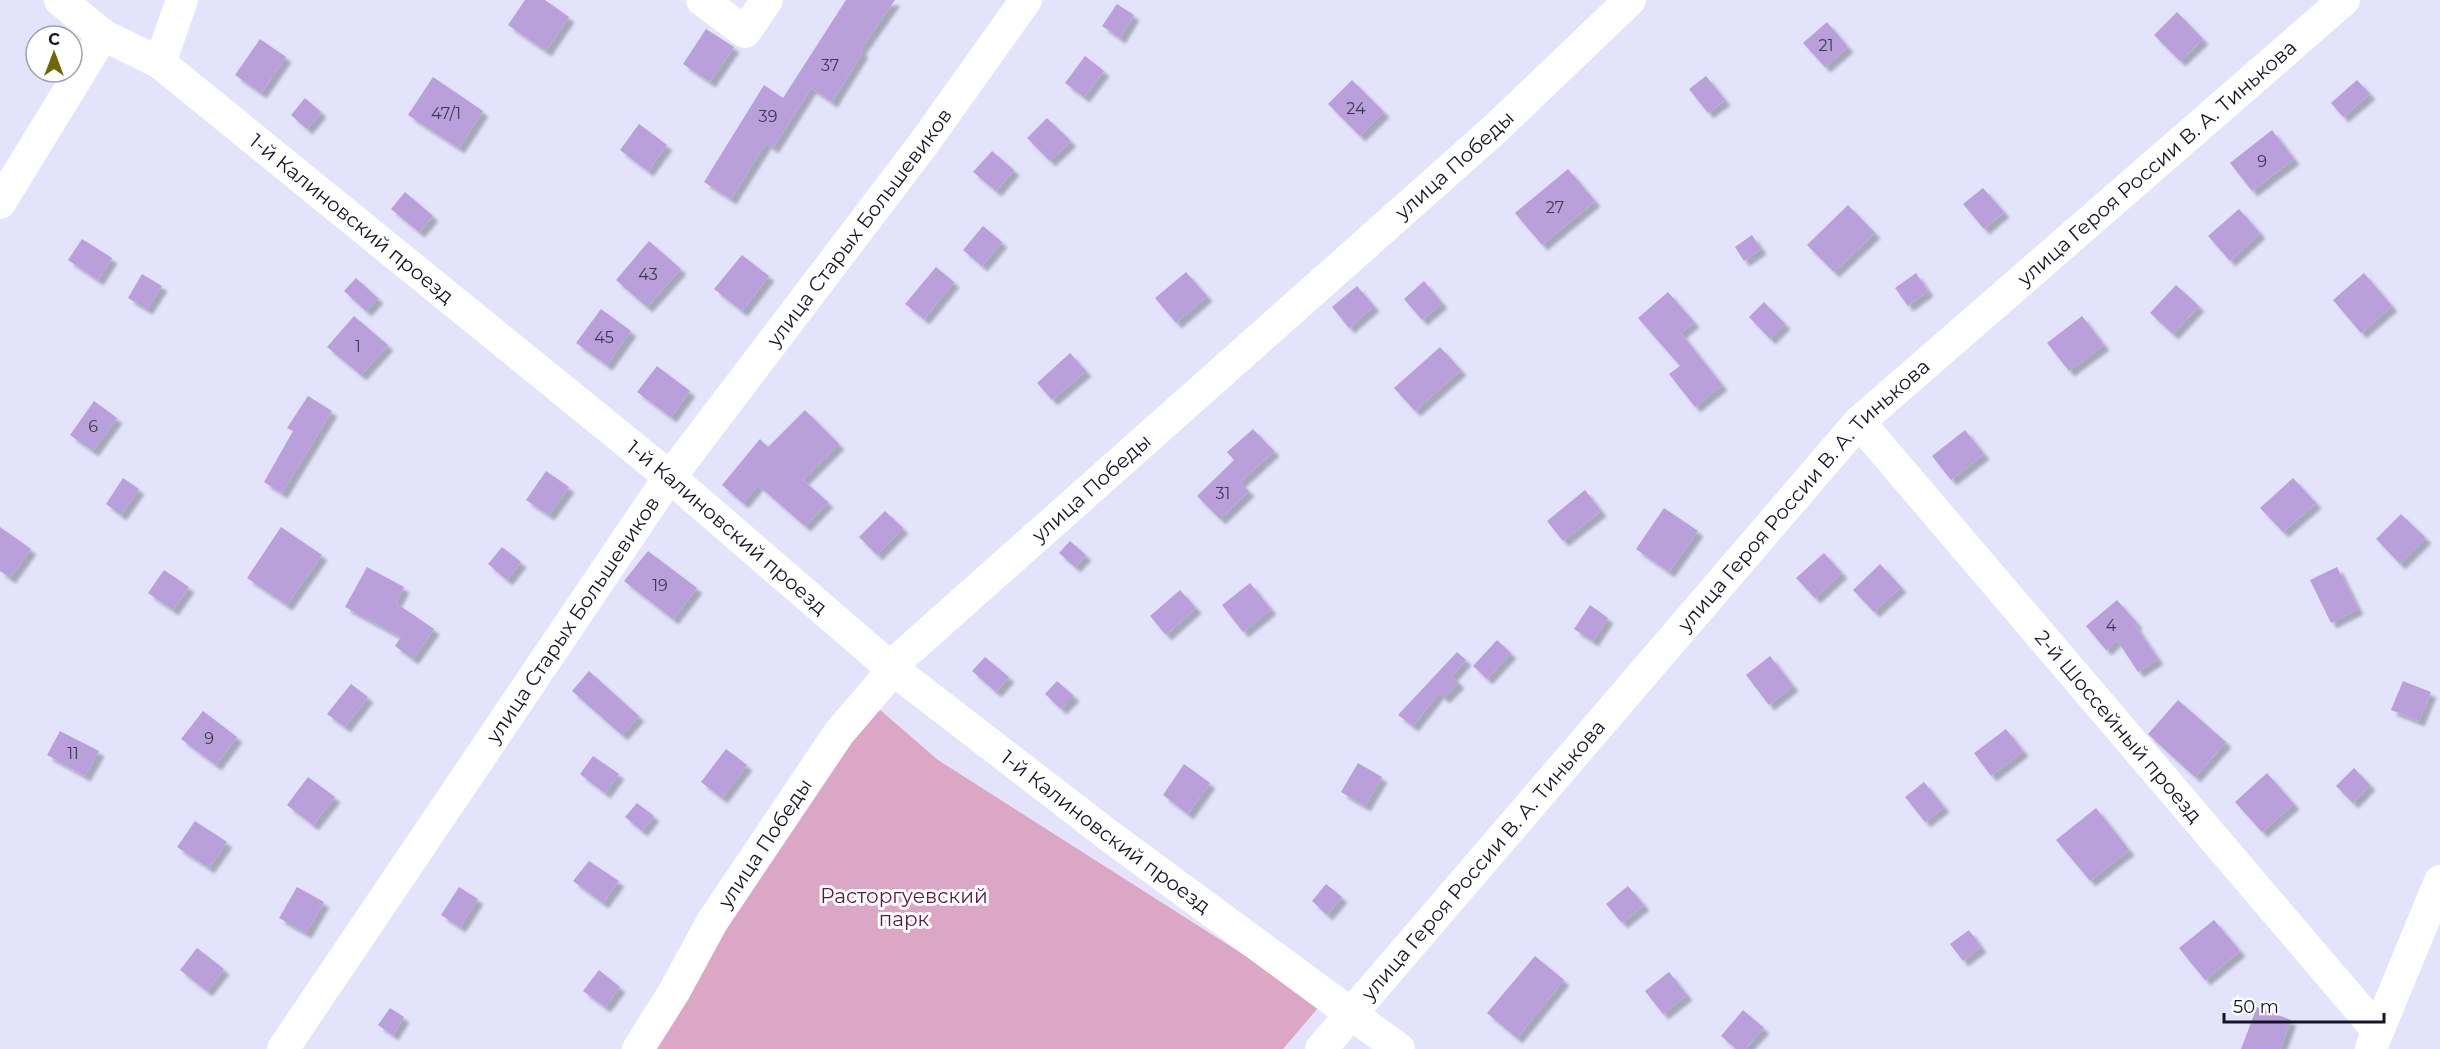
<svg xmlns="http://www.w3.org/2000/svg" width="2440" height="1049" font-family="Montserrat,sans-serif">
  <style>
    .green { fill: #dca6c5 }
    .building { fill: #b9a0db; filter: url(#shadow) }
    .lines { fill: none; stroke-linecap: round; stroke-linejoin: round }
    .minor { stroke: #fff; stroke-width: 32 }
    .labels { text-anchor: middle; dominant-baseline: central; stroke-width: 6; stroke-linejoin: round; paint-order: stroke }
    .number-label { font-size: 16px; fill: #3e3756 }
    .street-label { font-size: 20px; fill: #151429; stroke: #fff }
    .park-label { font-size: 20px; fill: #5e1647; stroke: #fff }
  </style>
  <defs>
    <filter id="shadow"><feDropShadow dx="5.5" dy="5.5" stdDeviation="1.5" flood-color="#0004"/></filter>
  </defs>
  <rect width="100%" height="100%" fill="#e3e4fc"/>
  <path class="green" d="M879,709l59,51 372,237 8,11 -35,41h-633l167,-270z"/>
  <g class="building">
    <path d="M525,0h20l24,17 -23,34 -38,-26z"/>
    <path d="M846,0h49l-35,50 3,2 -31,50 -21,-14 -38,60 -7,-5 -35,56 -27,-17 60,-97 19,13z"/>
    <path d="M1117,4l17,11 -14,23 -18,-12z"/>
    <path d="M2177,12l26,27 -23,22 -26,-26z"/>
    <path d="M1827,22l21,25 -23,20 -22,-24z"/>
    <path d="M706,29l28,18 -24,35 -27,-18z"/>
    <path d="M260,39l26,18 -25,36 -26,-18z"/>
    <path d="M1085,56l19,15 -20,26 -19,-14z"/>
    <path d="M1706,76l19,24 -17,13 -19,-24z"/>
    <path d="M433,77l50,34 -24,37 -51,-33z"/>
    <path d="M1352,80l32,32 -24,24 -32,-32z"/>
    <path d="M2357,80l13,14 -27,23 -12,-14z"/>
    <path d="M305,98l16,14 -14,17 -16,-14z"/>
    <path d="M1047,118l24,23 -21,20 -23,-23z"/>
    <path d="M639,124l28,21 -19,26 -28,-21z"/>
    <path d="M2272,130l22,29 -42,32 -22,-28z"/>
    <path d="M992,151l22,19 -18,21 -23,-19z"/>
    <path d="M1568,169l27,32 -53,44 -27,-32z"/>
    <path d="M1983,188l21,24 -20,17 -21,-25z"/>
    <path d="M405,192l28,24 -14,16 -28,-23z"/>
    <path d="M1848,205l27,28 -41,39 -27,-27z"/>
    <path d="M2239,209l21,24 -30,28 -22,-25z"/>
    <path d="M983,226l19,16 -20,24 -19,-16z"/>
    <path d="M1752,235l9,14 -17,12 -9,-14z"/>
    <path d="M82,239l30,19 -14,22 -30,-20z"/>
    <path d="M649,241l32,28 -34,38 -31,-27z"/>
    <path d="M742,255l27,21 -27,35 -28,-22z"/>
    <path d="M936,267l18,15 -30,37 -19,-15z"/>
    <path d="M1186,272l21,24 -31,27 -21,-25z"/>
    <path d="M1916,273l12,18 -20,15 -13,-18z"/>
    <path d="M2364,273l28,33 -31,27 -28,-33z"/>
    <path d="M142,274l20,12 -15,23 -19,-11z"/>
    <path d="M356,278l22,20 -12,13 -22,-20z"/>
    <path d="M1424,281l18,22 -20,17 -18,-21z"/>
    <path d="M2176,285l23,21 -26,28 -23,-21z"/>
    <path d="M1357,286l17,20 -25,22 -17,-21z"/>
    <path d="M1668,292l26,30 -13,11 41,52 -27,22 -26,-33 11,-8 -42,-48z"/>
    <path d="M1764,302l21,22 -15,15 -21,-22z"/>
    <path d="M601,309l30,22 -24,34 -31,-22z"/>
    <path d="M354,316l34,29 -27,30 -34,-28z"/>
    <path d="M2082,316l22,29 -35,26 -22,-28z"/>
    <path d="M1440,347l21,23 -46,41 -21,-23z"/>
    <path d="M1070,353l16,18 -34,29 -15,-17z"/>
    <path d="M657,366l33,25 -19,26 -34,-25z"/>
    <path d="M308,396l24,15 -50,82 -18,-11 29,-51 -6,-3z"/>
    <path d="M94,401l23,17 -24,33 -23,-16z"/>
    <path d="M805,410l34,34 -36,36 25,22 -23,24 -47,-41 -15,18 -21,-18 38,-46 8,8z"/>
    <path d="M1253,429l21,22 -34,31 9,9 -29,28 -23,-23 37,-36 -7,-8z"/>
    <path d="M1965,430l19,24 -33,26 -19,-24z"/>
    <path d="M546,471l23,16 -20,28 -23,-15z"/>
    <path d="M123,478l16,11 -18,26 -15,-11z"/>
    <path d="M2293,478l23,25 -33,29 -23,-24z"/>
    <path d="M1585,490l16,21 -38,30 -16,-20z"/>
    <path d="M1664,508l34,23 -29,41 -33,-23z"/>
    <path d="M885,511l18,17 -26,27 -18,-18z"/>
    <path d="M2401,514l25,24 -26,26 -24,-25z"/>
    <path d="M0,527l31,22 -21,29 -10,-7z"/>
    <path d="M281,527l41,28 -35,50 -40,-27z"/>
    <path d="M1070,541l16,14 -11,12 -16,-14z"/>
    <path d="M502,547l19,15 -14,18 -19,-16z"/>
    <path d="M648,551l49,37 -24,31 -49,-38z"/>
    <path d="M1824,553l18,20 -27,25 -19,-20z"/>
    <path d="M1880,564l21,23 -27,25 -21,-22z"/>
    <path d="M367,567l37,20 -8,16 38,26 -21,30 -18,-13 6,-9 -56,-30z"/>
    <path d="M2337,567l21,42 -27,14 -21,-43z"/>
    <path d="M164,570l25,17 -16,23 -25,-17z"/>
    <path d="M1250,583l21,26 -28,23 -21,-27z"/>
    <path d="M1180,590l16,18 -30,27 -16,-19z"/>
    <path d="M2117,600l20,23 -2,2 23,34 -20,13 -21,-32 -11,10 -20,-24z"/>
    <path d="M1590,605l18,13 -15,23 -19,-12z"/>
    <path d="M1497,640l14,13 -24,26 -14,-13z"/>
    <path d="M1457,652l9,8 -14,16 7,7 -15,15 -5,-5 -26,33 -15,-11z"/>
    <path d="M1770,656l23,30 -24,19 -23,-30z"/>
    <path d="M985,657l24,20 -13,15 -24,-21z"/>
    <path d="M589,671l50,45 -17,19 -50,-44z"/>
    <path d="M1057,681l17,15 -13,13 -16,-15z"/>
    <path d="M2403,681l28,11 -12,29 -28,-11z"/>
    <path d="M351,684l17,13 -23,30 -18,-13z"/>
    <path d="M2178,700l48,42 -31,35 -47,-43z"/>
    <path d="M203,711l34,26 -21,28 -35,-26z"/>
    <path d="M2006,729l17,22 -32,25 -17,-23z"/>
    <path d="M60,731l39,20 -14,25 -38,-21z"/>
    <path d="M726,749l21,16 -25,33 -21,-16z"/>
    <path d="M593,756l26,18 -14,19 -25,-19z"/>
    <path d="M1358,763l24,14 -17,29 -24,-14z"/>
    <path d="M1184,764l26,19 -22,31 -25,-19z"/>
    <path d="M2354,768l16,17 -17,18 -17,-17z"/>
    <path d="M2267,773l27,31 -32,28 -27,-30z"/>
    <path d="M308,777l27,20 -22,28 -26,-20z"/>
    <path d="M1924,782l20,25 -19,15 -20,-25z"/>
    <path d="M637,803l17,13 -12,15 -17,-14z"/>
    <path d="M2096,808l33,42 -39,31 -34,-41z"/>
    <path d="M195,821l32,21 -18,26 -32,-21z"/>
    <path d="M589,861l30,20 -16,22 -30,-22z"/>
    <path d="M1326,884l16,13 -15,18 -15,-14z"/>
    <path d="M1628,886l16,19 -22,18 -16,-19z"/>
    <path d="M297,887l27,15 -18,31 -27,-15z"/>
    <path d="M459,887l19,12 -18,28 -19,-12z"/>
    <path d="M2214,920l26,31 -35,29 -26,-32z"/>
    <path d="M1969,930l12,17 -18,14 -13,-17z"/>
    <path d="M197,948l27,21 -17,22 -27,-21z"/>
    <path d="M1535,956l29,24 -47,58 -30,-25z"/>
    <path d="M599,970l21,17 -15,20 -22,-16z"/>
    <path d="M1669,972l18,23 -24,19 -18,-23z"/>
    <path d="M2257,1007l34,13 -11,29h-39z"/>
    <path d="M390,1008l14,9 -11,18 -15,-10z"/>
    <path d="M1743,1010l21,18 -19,21h-9l-15,-13z"/>
  </g>
  <g class="lines">
    <g class="minor">
      <path id="s1" d="M60,0l43,35 57,28 511,415 219,189 218,168 291,214"/>
      <path d="M702,0l43,32 22,-32"/>
      <path d="M160,63l22,-63"/>
      <path d="M0,203l103,-168"/>
      <path id="s2" d="M1859,422l519,609"/>
      <path d="M2371,1048l69,-167"/>
      <path id="s3" d="M283,1049l378,-560 263,-346 102,-143"/>
      <path id="s4" d="M638,1049l36,-57 38,-70 127,-189 42,-49 9,-17 604,-537 136,-130"/>
      <path id="s5" d="M1321,1049l538,-627 485,-422"/>
    </g>
  </g>
  <g class="labels">
    <g class="number-label">
      <text x="1826" y="45">21</text>
      <text x="830" y="65">37</text>
      <text x="1356" y="108">24</text>
      <text x="446" y="113">47/1</text>
      <text x="768" y="116">39</text>
      <text x="2262" y="161">9</text>
      <text x="1555" y="207">27</text>
      <text x="648" y="274">43</text>
      <text x="604" y="337">45</text>
      <text x="358" y="346">1</text>
      <text x="93" y="426">6</text>
      <text x="1223" y="493">31</text>
      <text x="660" y="585">19</text>
      <text x="2111" y="625">4</text>
      <text x="209" y="738">9</text>
      <text x="73" y="753">11</text>
    </g>
    <g class="street-label">
      <text stroke="none"><textPath href="#s5" startOffset="1221">улица Героя России В. А. Тинькова</textPath></text>
      <text stroke="none"><textPath href="#s4" startOffset="1214">улица Победы</textPath></text>
      <text stroke="none"><textPath href="#s1" startOffset="366">1-й Калиновский проезд</textPath></text>
      <text stroke="none"><textPath href="#s3" startOffset="1004">улица Старых Большевиков</textPath></text>
      <text stroke="none"><textPath href="#s4" startOffset="728">улица Победы</textPath></text>
      <text stroke="none"><textPath href="#s5" startOffset="735">улица Героя России В. А. Тинькова</textPath></text>
      <text stroke="none"><textPath href="#s1" startOffset="852">1-й Калиновский проезд</textPath></text>
      <text stroke="none"><textPath href="#s3" startOffset="518">улица Старых Большевиков</textPath></text>
      <text stroke="none"><textPath href="#s2" startOffset="400">2-й Шоссейный проезд</textPath></text>
      <text stroke="none"><textPath href="#s1" startOffset="1338">1-й Калиновский проезд</textPath></text>
      <text stroke="none"><textPath href="#s4" startOffset="242">улица Победы</textPath></text>
      <text stroke="none"><textPath href="#s5" startOffset="249">улица Героя России В. А. Тинькова</textPath></text>
    </g>
    <g class="park-label">
      <text x="904" y="896">Расторгуевский<tspan x="904" dy="23">парк</tspan></text>
    </g>
  </g>
  <g transform="translate(54 54)"><circle r="28" fill="#ffffff" stroke="#a1a1a9" stroke-width="1.5"/>
  <path d="M0-4.5L10 22L0 15L-10 22Z" fill="#706700"/>
  <text y="-9" font-size="16" font-weight="bold" text-anchor="middle" fill="#151429">С</text>
  </g>
  <path d="M2224 1013v9h160v-9" fill="none" stroke="#151429" stroke-width="3"/>
  <text x="2233" y="1013" font-size="18" fill="#151429" stroke="#ffffff" stroke-width="4.5" paint-order="stroke">50 m</text>
</svg>
